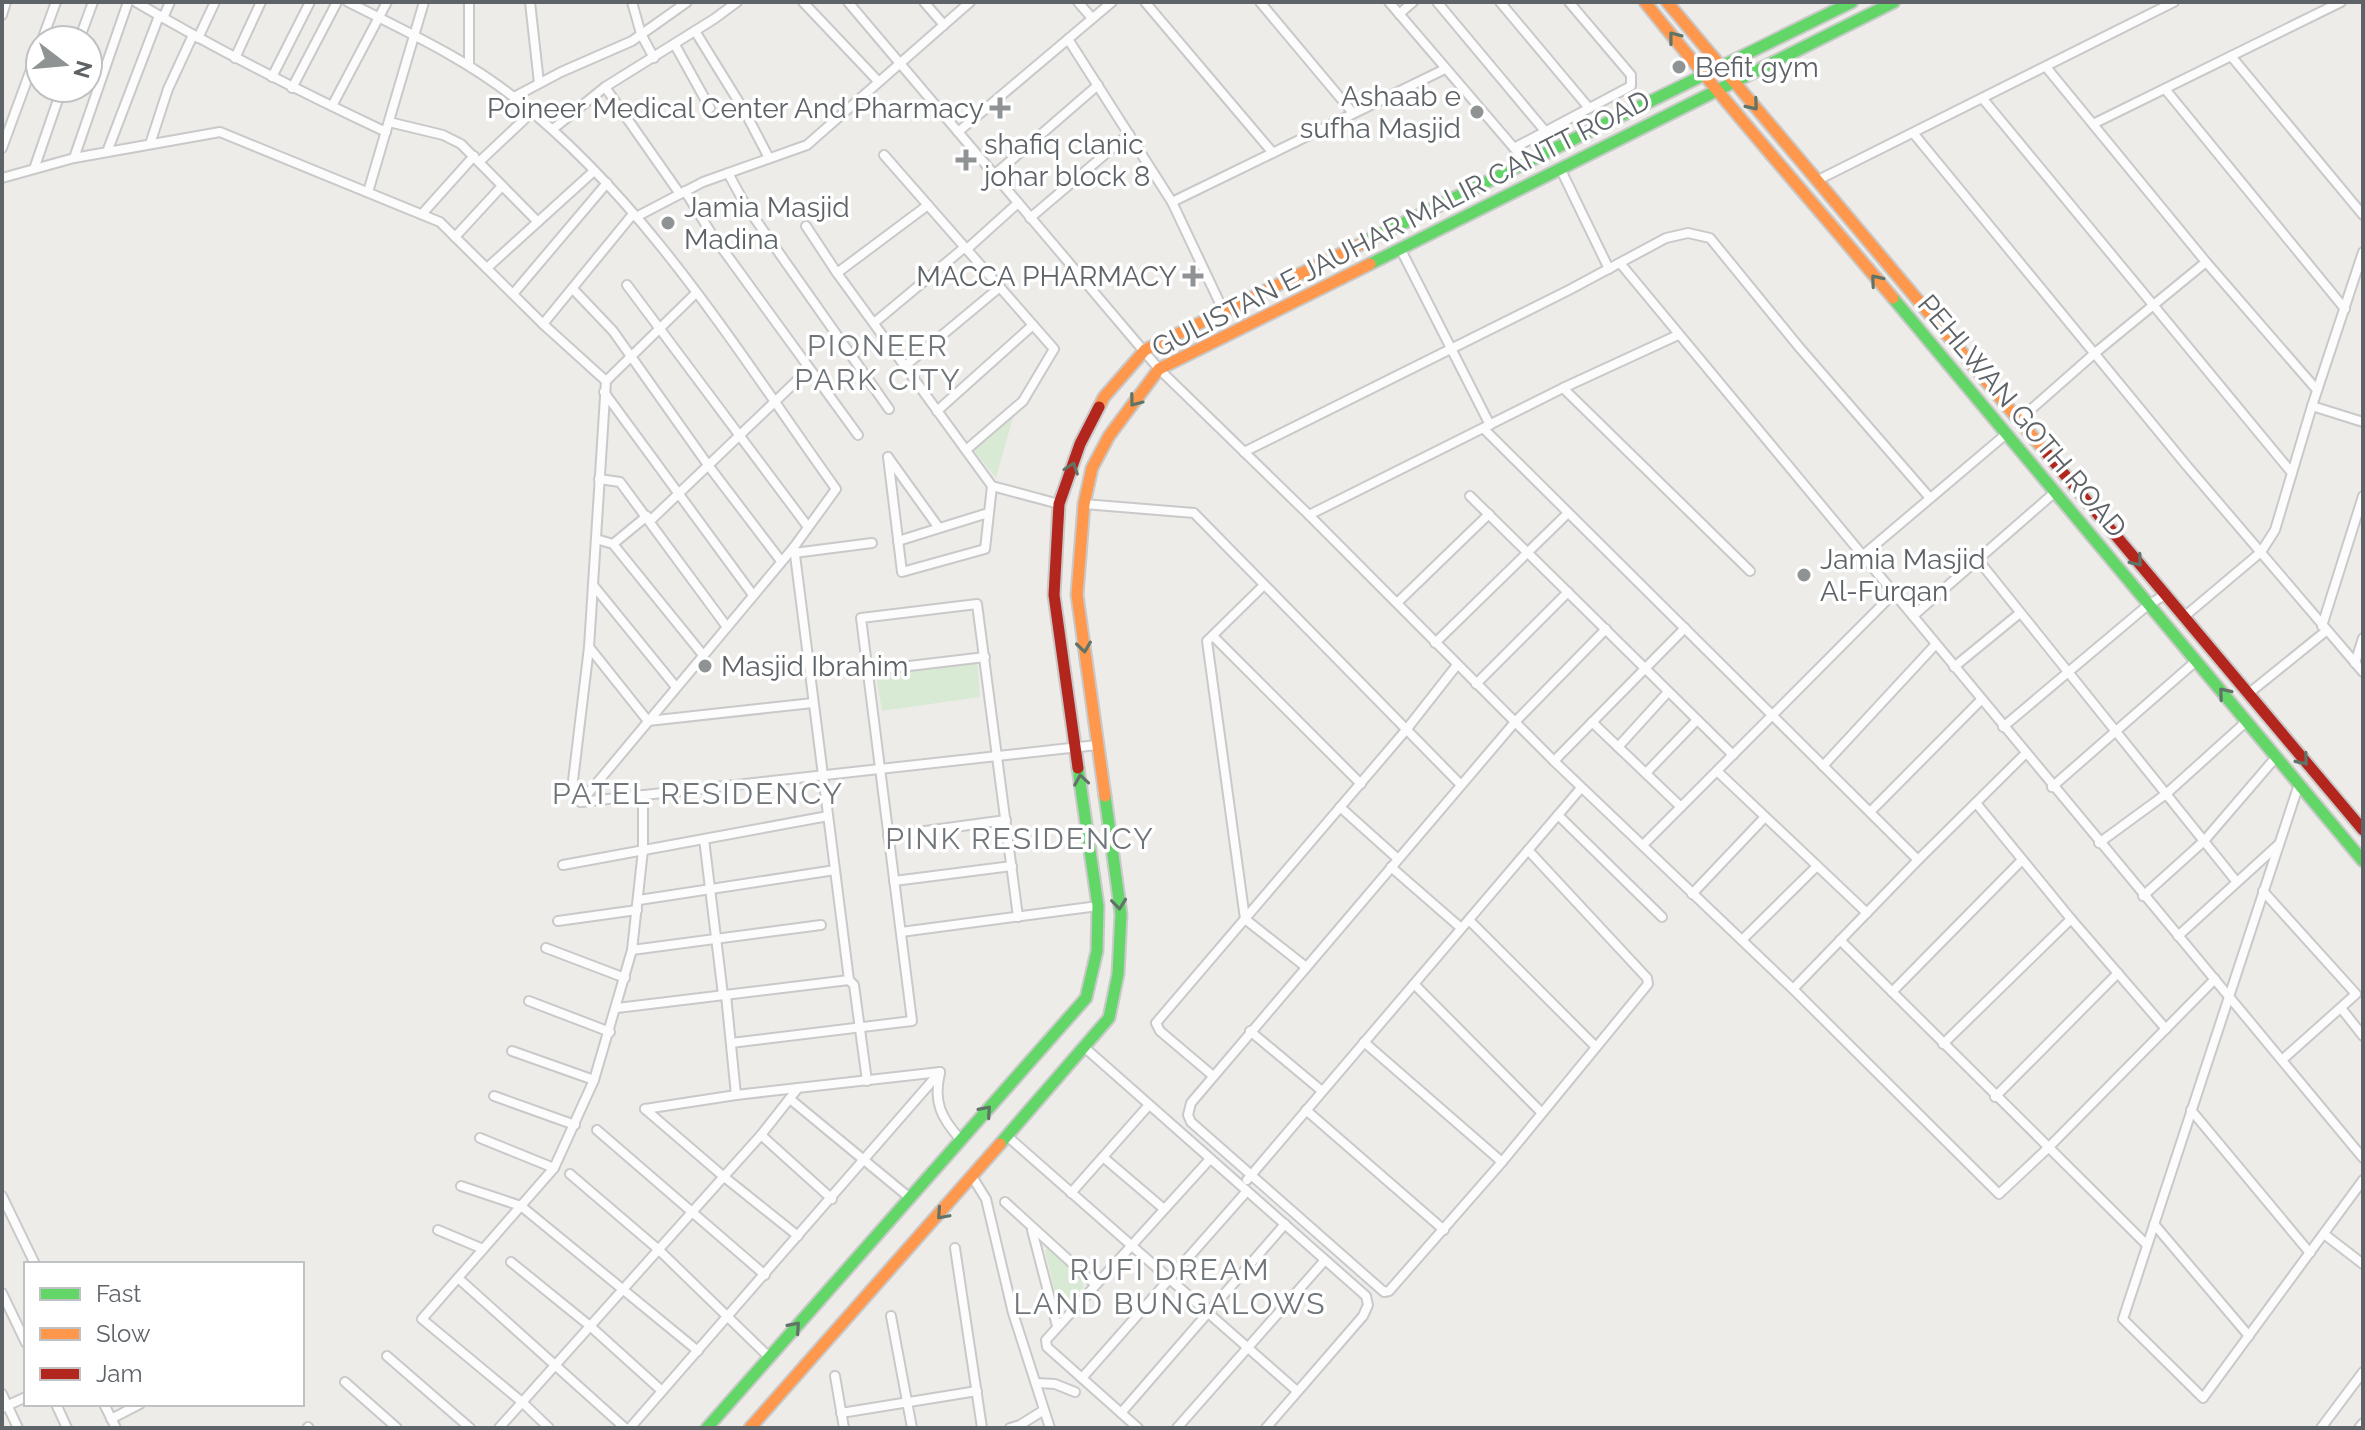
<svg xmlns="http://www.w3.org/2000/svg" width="2365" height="1430" font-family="Raleway,sans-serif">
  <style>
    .green { fill: #d9ead4 }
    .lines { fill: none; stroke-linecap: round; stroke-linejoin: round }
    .street-casing { stroke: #cac9ca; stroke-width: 12 }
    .fast-casing { stroke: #c9c9ca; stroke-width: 15 }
    .slow-casing { stroke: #c9c9ca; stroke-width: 15 }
    .jam-casing { stroke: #c9c9ca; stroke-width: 15 }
    .street { stroke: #fcfcfc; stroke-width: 8 }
    .fast { stroke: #63d668; stroke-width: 11 }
    .slow { stroke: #ff974d; stroke-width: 11 }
    .jam { stroke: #b3261e; stroke-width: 11 }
    .oneway { stroke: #5f7467 }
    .poi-dot { fill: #909394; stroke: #fff; stroke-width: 3 }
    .labels { text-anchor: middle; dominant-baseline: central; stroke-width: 7; stroke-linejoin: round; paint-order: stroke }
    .poi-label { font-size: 28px; fill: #5e6367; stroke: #fff; text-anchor: start }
    .street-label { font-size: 28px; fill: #5e6367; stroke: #fff }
    .neighbourhood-label { font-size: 30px; letter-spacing: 2px; fill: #6f7579; stroke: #fff }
  </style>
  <rect width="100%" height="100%" fill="#eeece9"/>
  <g class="green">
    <path d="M1014,414l-18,64 -23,-29z"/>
    <path d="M977,654l3,43 -98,14 -7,-41z"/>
    <path d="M1049,1247l34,32v11l-16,18 -9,-3 -13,-54z"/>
  </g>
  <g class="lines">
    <g class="street-casing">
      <g id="street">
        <path d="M136,2c81,48 165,90 250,130"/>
        <path d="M348,2c57,29 117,56 168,97 131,103 224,256 320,390l-42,58 -213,255"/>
        <path d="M530,2l9,81"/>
        <path d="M632,2l9,32 13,24"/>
        <path d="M803,2l75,79"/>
        <path d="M848,2l311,367 150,146 245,246 239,228 206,205 49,-46 167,-169"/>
        <path d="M924,2l20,23"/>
        <path d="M1078,2l14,16"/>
        <path d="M1145,2l128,151"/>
        <path d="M1260,2l93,111"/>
        <path d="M1389,2l137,160"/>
        <path d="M1437,2l108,129"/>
        <path d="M1500,2l89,106"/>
        <path d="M1399,14l14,-12"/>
        <path d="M2,15l4,-13"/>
        <path d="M163,18l7,-16"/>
        <path d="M695,31l50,81 24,46"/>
        <path d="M198,38l17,-36"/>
        <path d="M1068,39l104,163 52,110"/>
        <path d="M42,40l14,-38"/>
        <path d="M79,40l14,-38"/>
        <path d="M675,45l35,63"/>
        <path d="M2231,56l132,159"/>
        <path d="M235,58l26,-56"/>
        <path d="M469,65v-63"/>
        <path d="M2046,67l160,195 111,128"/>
        <path d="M272,77l38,-75"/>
        <path d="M605,87l75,107"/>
        <path d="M292,88l45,-86"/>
        <path d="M2165,89l180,220"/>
        <path d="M514,97l47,-25 71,-31 55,-39"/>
        <path d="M1983,99l309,374"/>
        <path d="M332,106l55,-104"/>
        <path d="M389,122l54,13 18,9 77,78"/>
        <path d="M2093,124l248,-122"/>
        <path d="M553,129l52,-42 109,-68 23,-17"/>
        <path d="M958,132l154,-130"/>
        <path d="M1914,134l273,332 176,206"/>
        <path d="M150,144l18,-55 25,-54"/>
        <path d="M2,148l38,-103"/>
        <path d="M1514,148l117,-62v-11l-62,-73"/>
        <path d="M107,152l52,-136"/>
        <path d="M884,155l170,194 -31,52 -57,49"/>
        <path d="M74,158l54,-156"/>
        <path d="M479,162l53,-50"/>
        <path d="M1560,168l49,101"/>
        <path d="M34,169l28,-81"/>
        <path d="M728,173l18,33 143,203"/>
        <path d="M994,175l104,-90"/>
        <path d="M2,178l72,-20 146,-26 220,90 103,102 63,57"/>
        <path d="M1816,181l358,-179"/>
        <path d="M685,191l26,42 147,202"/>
        <path d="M368,192l56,-190"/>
        <path d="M1172,202l273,-133"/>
        <path d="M422,214l52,-58"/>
        <path d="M636,217l67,-35 104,-37 163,-143"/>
        <path d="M1030,218l99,-84"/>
        <path d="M806,226l31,47 155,213 67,18"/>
        <path d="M455,237l47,-51"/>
        <path d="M967,249l51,-46"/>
        <path d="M1401,250l89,175"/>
        <path d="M1620,263l743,895"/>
        <path d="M487,268l107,-97"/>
        <path d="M837,273l91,-68"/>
        <path d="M627,285l181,242"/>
        <path d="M573,289l40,42 95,134 73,96"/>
        <path d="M513,294l94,-111"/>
        <path d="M874,323l91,-76"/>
        <path d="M543,324l90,-110"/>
        <path d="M905,366l95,-79"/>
        <path d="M1563,388l187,183"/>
        <path d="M604,392l149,203"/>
        <path d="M2312,406l51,16"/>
        <path d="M937,411l96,-86"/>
        <path d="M2019,420l76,-67 111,-91"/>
        <path d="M1484,429l434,431"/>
        <path d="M1244,452l325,-162 97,-52 22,-5 22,5 89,109 131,151"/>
        <path d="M888,457l14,115 83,-23 7,-63"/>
        <path d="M888,457l51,71"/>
        <path d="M599,479l21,3 107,145"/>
        <path d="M1470,496l263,259"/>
        <path d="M1084,504l110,9 267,272"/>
        <path d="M1309,515l254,-127 115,-53"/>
        <path d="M651,520l158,-151"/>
        <path d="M596,539l17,5 90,111"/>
        <path d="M898,541l90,-28"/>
        <path d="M613,544l34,-28"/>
        <path d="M794,547l55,433 5,5 13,96"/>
        <path d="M794,553l78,-10"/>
        <path d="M1862,556l143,-121"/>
        <path d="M1979,561l257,320"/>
        <path d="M593,585l83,102"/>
        <path d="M1264,585l-57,56 38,278 61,48"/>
        <path d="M1397,603l92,-89"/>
        <path d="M1913,616l141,-123"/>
        <path d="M2185,616l76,-64 14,-22 37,-124 51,-154"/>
        <path d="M2322,626l41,-130"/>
        <path d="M1213,636l148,148"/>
        <path d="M1435,643l133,-130"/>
        <path d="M589,647l59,74 165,-18"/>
        <path d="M2355,663l8,-25"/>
        <path d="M1954,667l66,-54"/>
        <path d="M867,671l118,-14"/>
        <path d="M1476,684l92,-92"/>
        <path d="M2248,694l78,-63"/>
        <path d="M1592,722l89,85"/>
        <path d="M2003,727l145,-122 17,-10"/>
        <path d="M1618,747l50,-55"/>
        <path d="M1554,761l131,-133"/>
        <path d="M1823,766l113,-122"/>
        <path d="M1717,771l150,142"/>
        <path d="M1646,773l51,-53"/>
        <path d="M2299,784l-176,535 80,79 160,-218"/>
        <path d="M2052,787l144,-126"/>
        <path d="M581,802l-9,-13 17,-142 17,-266 90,-88"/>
        <path d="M581,802l516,-57"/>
        <path d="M1976,803l95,116 95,110"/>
        <path d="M1340,807l58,52"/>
        <path d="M1870,812l111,-112"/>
        <path d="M1558,815l104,102"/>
        <path d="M888,836l118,-16"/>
        <path d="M704,839l19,156"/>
        <path d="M2099,843l67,-49 81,-73"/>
        <path d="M1643,845l251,-252"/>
        <path d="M1528,850l119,128 1,6 -146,178 -113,129 -5,1 -193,-170 -3,-7 3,-12 324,-381 91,-93"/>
        <path d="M563,865l265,-49"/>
        <path d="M1391,867l70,61"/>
        <path d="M894,881l118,-15"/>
        <path d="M2263,891l93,103 -74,66"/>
        <path d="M1692,894l73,-77"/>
        <path d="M2143,896l61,-55 73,-85"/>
        <path d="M639,900l196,-30"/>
        <path d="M1469,920l127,127"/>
        <path d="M558,921l79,-11"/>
        <path d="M901,932l197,-26"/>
        <path d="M2178,936l101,-92"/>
        <path d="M1742,940l75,-74"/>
        <path d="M1840,940l307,305"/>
        <path d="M546,948l79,30"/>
        <path d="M632,950l189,-25"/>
        <path d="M1414,984l127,128"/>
        <path d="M1793,989l125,-129 107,-106"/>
        <path d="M1892,992l130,-132"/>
        <path d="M726,995l10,100"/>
        <path d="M529,1001l81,31"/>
        <path d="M617,1008l232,-28"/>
        <path d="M2341,1008l22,28"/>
        <path d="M1250,1031l72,60"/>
        <path d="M1364,1042l138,120"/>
        <path d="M731,1043l181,-22 -51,-403 116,-14 41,313"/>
        <path d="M1943,1044l128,-125"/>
        <path d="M1084,1047l282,249 2,9 -5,11 -97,112"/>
        <path d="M512,1051l82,29"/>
        <path d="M940,1073c-7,29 1,45 21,67"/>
        <path d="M1212,1075l-52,-44 -4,-8 250,-293 51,-65"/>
        <path d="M494,1096l81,29"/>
        <path d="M1995,1097l123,-124"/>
        <path d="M790,1099l120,99"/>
        <path d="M645,1109l91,-14 204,-23"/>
        <path d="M645,1109l78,67 75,60"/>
        <path d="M1306,1110l138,120"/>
        <path d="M2191,1110l119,143"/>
        <path d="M597,1130l168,145"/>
        <path d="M761,1135l71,64"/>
        <path d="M1007,1136l290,255"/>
        <path d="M480,1138l74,30"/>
        <path d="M1103,1157l61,52"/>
        <path d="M570,1174l89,76 110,107"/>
        <path d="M973,1178l13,21 27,114 37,115"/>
        <path d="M1247,1180l334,-392"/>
        <path d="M461,1186l60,20 177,145"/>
        <path d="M1071,1193l78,-88"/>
        <path d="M2,1196l33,68"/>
        <path d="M1005,1202l90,82"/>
        <path d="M2154,1224l95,112"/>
        <path d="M438,1230l45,19"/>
        <path d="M1032,1230l25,96"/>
        <path d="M2324,1234l39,30"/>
        <path d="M955,1248l27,180"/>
        <path d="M511,1262l79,64 72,65"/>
        <path d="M458,1278l167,150"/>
        <path d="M2,1293l24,50"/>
        <path d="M891,1316l21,112"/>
        <path d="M387,1356l83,72"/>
        <path d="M835,1376l9,52"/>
        <path d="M1082,1378l165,-187"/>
        <path d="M345,1382l52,46"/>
        <path d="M1037,1383l18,1 20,8"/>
        <path d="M2,1394l16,34"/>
        <path d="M56,1404l11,24"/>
        <path d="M104,1404l12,24"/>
        <path d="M2,1408l24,-11"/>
        <path d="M841,1413l136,-22"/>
        <path d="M1121,1413l164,-189"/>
        <path d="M111,1419l29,-15"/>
        <path d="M308,1427l1,1"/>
        <path d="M499,1428l262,-293 37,-47"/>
        <path d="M549,1428l-27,-26 -100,-83 132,-151 40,-88 38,-130 11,-100v-55"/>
        <path d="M630,1428l310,-356"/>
        <path d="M1010,1428l10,-3 24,-15"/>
        <path d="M1138,1428l-91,-81 -1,-7 164,-181"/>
        <path d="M1177,1428l148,-168"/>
        <path d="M2321,1428l42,-56"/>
        <path d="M2359,1428l4,-5"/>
      </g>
    </g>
    <g class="fast-casing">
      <g id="fast">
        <path d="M1361,244l491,-242"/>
        <path d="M1370,264l524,-262"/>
        <path d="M1893,298l470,563"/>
        <path d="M1000,1144l109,-126 9,-44 3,-60 -16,-118"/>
        <path d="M707,1428l379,-430 11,-47 1,-45 -20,-138"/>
      </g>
    </g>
    <g class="slow-casing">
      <g id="slow">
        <path d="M1645,2c80,101 165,197 248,296"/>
        <path d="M1667,2l377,448"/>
        <path d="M1099,407l5,-10 41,-47 216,-106"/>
        <path d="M1105,796l-28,-201 7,-91 8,-36 17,-32 50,-67 211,-105"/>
        <path d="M750,1428l250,-284"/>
      </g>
    </g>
    <g class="jam-casing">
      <g id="jam">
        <path d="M2044,450l319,380"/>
        <path d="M1078,768l-24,-173 5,-91 21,-60 19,-37"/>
      </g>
    </g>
    <use href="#street" class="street"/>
    <use href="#fast" class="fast"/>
    <use href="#slow" class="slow"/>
    <use href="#jam" class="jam"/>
  </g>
  <defs><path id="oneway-chevron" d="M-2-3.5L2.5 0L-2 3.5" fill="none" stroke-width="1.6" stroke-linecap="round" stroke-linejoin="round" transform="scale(2)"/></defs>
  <g class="oneway">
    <use href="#oneway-chevron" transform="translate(1674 37) rotate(-128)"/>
    <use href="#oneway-chevron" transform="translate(1753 105) rotate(50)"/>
    <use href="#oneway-chevron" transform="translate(1876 280) rotate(-130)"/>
    <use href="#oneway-chevron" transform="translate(1135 401) rotate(127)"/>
    <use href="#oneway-chevron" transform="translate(1072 468) rotate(-71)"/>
    <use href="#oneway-chevron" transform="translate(2137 561) rotate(50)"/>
    <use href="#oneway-chevron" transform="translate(1084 647) rotate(82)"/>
    <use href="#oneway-chevron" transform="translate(2224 693) rotate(-130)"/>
    <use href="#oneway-chevron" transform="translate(2303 760) rotate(50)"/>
    <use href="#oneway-chevron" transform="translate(1081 780) rotate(-99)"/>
    <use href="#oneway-chevron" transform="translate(1119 904) rotate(84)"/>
    <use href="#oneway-chevron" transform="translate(986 1111) rotate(-49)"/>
    <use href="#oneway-chevron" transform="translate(942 1214) rotate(132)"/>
    <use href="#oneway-chevron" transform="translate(795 1327) rotate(-49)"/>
  </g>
  <g class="poi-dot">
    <circle cx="1679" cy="67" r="8"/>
    <path d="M996 96h8v8h8v8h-8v8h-8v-8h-8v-8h8z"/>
    <circle cx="1477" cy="112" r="8"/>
    <path d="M962 148h8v8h8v8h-8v8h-8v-8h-8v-8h8z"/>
    <circle cx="668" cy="223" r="8"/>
    <path d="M1189 264h8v8h8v8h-8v8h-8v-8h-8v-8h8z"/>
    <circle cx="1804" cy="575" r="8"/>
    <circle cx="705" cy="666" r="8"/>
  </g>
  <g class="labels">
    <g class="poi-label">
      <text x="1695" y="67">Befit gym</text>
      <text x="1461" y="96" text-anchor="end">Ashaab e<tspan x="1461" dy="32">sufha Masjid</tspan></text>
      <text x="984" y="108" text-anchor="end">Poineer Medical Center And Pharmacy</text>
      <text x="984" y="144">shafiq clanic<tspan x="984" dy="32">johar block 8</tspan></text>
      <text x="684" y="207">Jamia Masjid<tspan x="684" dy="32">Madina</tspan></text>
      <text x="1177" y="276" text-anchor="end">MACCA PHARMACY</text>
      <text x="1820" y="559">Jamia Masjid<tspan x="1820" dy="32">Al-Furqan</tspan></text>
      <text x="721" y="666">Masjid Ibrahim</text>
    </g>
    <g class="street-label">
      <text transform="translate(1401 224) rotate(-27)">GULISTAN E JAUHAR MALIR CANTT ROAD</text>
      <text transform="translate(2022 416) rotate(50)">PEHLWAN GOTH ROAD</text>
    </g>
    <g class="neighbourhood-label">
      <text x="878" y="345">PIONEER<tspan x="878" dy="34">PARK CITY</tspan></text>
      <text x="698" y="793">PATEL RESIDENCY</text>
      <text x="1020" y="838">PINK RESIDENCY</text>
      <text x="1170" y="1269">RUFI DREAM<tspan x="1170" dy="34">LAND BUNGALOWS</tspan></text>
    </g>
  </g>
  <rect width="2365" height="1430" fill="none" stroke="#5e6367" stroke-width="8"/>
  <rect x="24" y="1262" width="280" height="144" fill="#ffffff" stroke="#bfc1c2" stroke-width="2"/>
  <rect x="40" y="1288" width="40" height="12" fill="#63d668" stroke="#bfc1c2" stroke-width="2"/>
  <text x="96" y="1302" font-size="24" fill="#5e6367">Fast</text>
  <rect x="40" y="1328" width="40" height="12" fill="#ff974d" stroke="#bfc1c2" stroke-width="2"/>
  <text x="96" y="1342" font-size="24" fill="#5e6367">Slow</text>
  <rect x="40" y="1368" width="40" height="12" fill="#b3261e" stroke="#bfc1c2" stroke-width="2"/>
  <text x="96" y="1382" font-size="24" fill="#5e6367">Jam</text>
  <g transform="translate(64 64) rotate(106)"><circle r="38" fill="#ffffff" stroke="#bfc1c2" stroke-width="2"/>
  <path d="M0-6L14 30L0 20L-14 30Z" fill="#909394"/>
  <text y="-12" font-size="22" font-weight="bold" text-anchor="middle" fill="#5e6367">N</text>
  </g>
</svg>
